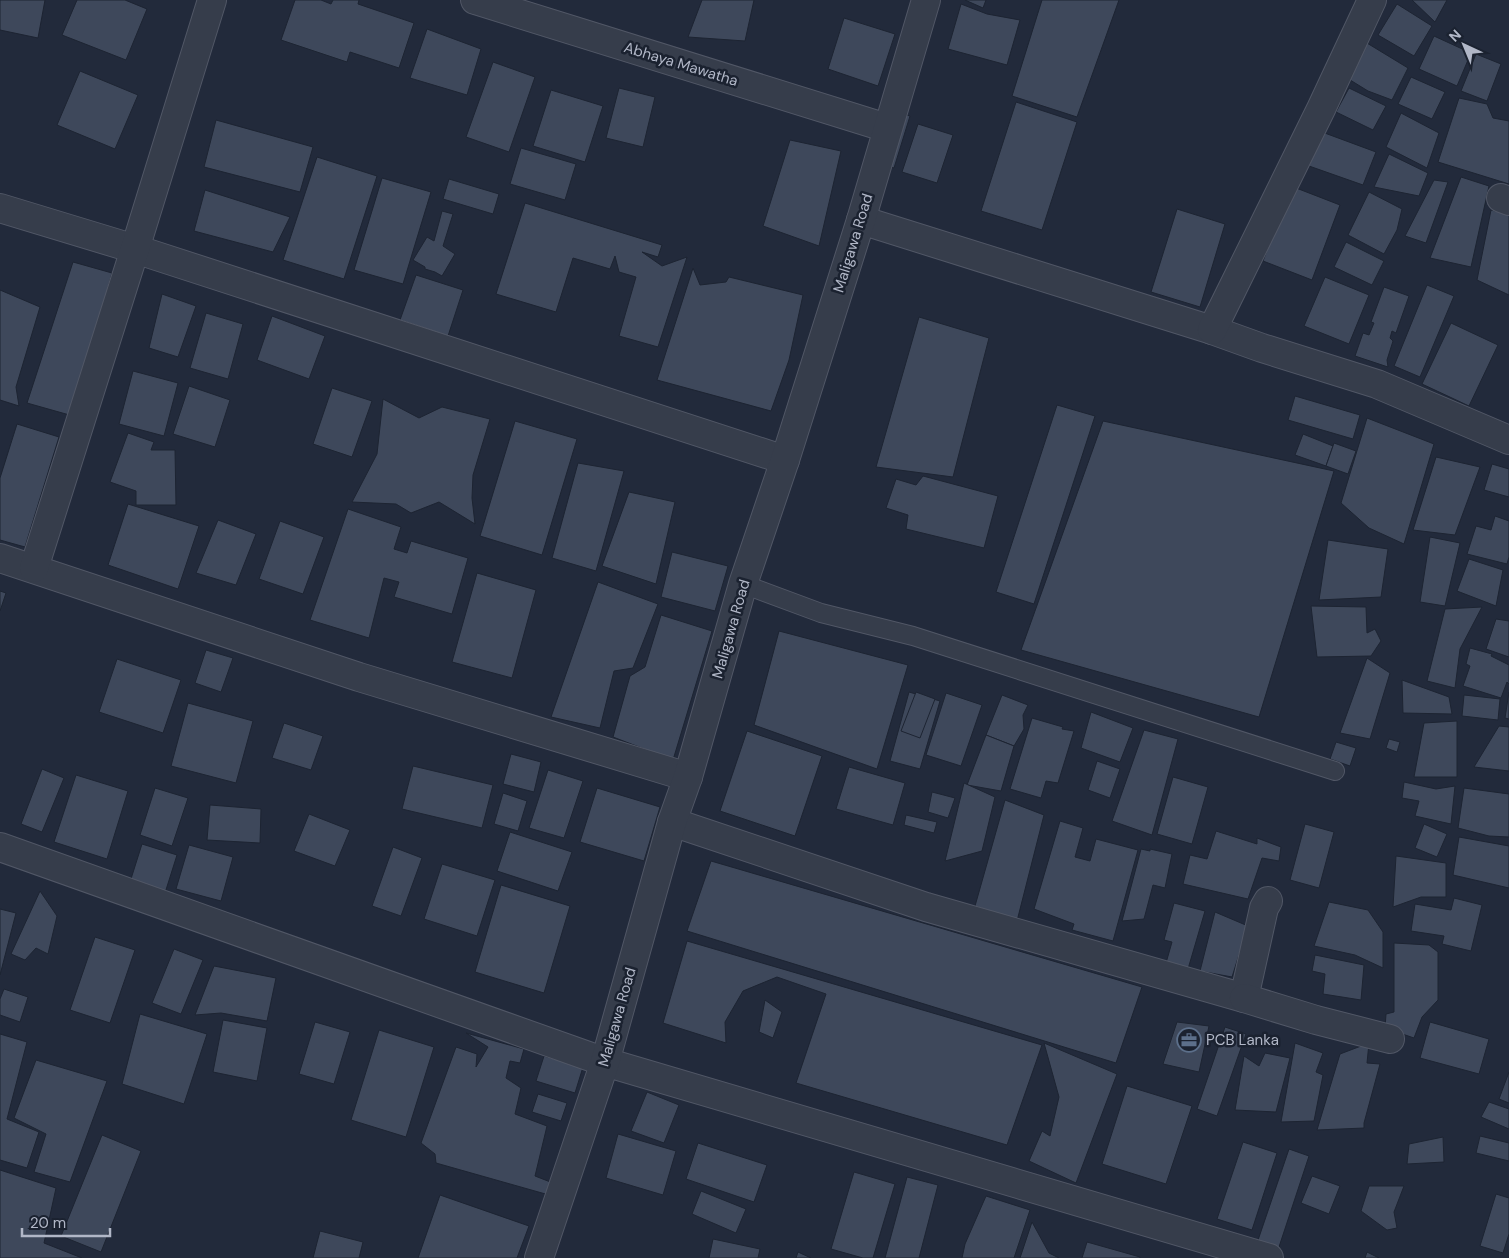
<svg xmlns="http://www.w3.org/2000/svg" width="1509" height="1258" font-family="'DM Sans',sans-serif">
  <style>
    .building { fill: #3e485b; stroke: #1d2432 }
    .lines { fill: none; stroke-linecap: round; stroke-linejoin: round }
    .lane-casing { stroke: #515766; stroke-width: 20 }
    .street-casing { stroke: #515766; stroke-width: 30 }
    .lane { stroke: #363d4b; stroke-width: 18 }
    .street { stroke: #363d4b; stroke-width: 28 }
    .labels { text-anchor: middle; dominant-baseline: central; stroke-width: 5; stroke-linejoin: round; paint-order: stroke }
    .street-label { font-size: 15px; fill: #b1b7c7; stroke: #1b2230 }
    .poi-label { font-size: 15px; fill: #b1b7c7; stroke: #1b2230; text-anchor: start }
  </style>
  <rect width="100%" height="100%" fill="#222a3b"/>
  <g class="building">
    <path d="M0,0h45l-7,38 -38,-8z"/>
    <path d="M77,0h48l22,9 -21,51 -64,-25z"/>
    <path d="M295,0h26l10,4 2,-4h26l-1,4 56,19 -15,45 -49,-16 -3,10 -66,-22z"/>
    <path d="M702,0h52l-9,41 -57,-4z"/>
    <path d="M965,0h21l-3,8z"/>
    <path d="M1042,0h77l-42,117 -65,-21z"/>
    <path d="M1412,0h35l-12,22z"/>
    <path d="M961,4l26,10 33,6 -13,45 -59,-16z"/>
    <path d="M1397,4l35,22 -18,30 -36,-21z"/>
    <path d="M844,18l51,16 -17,52 -50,-17z"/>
    <path d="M427,29l54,20 -14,46 -57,-17z"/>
    <path d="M1434,36l37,17 -14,33 -38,-17z"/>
    <path d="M1362,40l46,28 -16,32 -24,-9 -26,-16z"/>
    <path d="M1476,54l25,10 -14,37 -26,-10z"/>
    <path d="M493,62l42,15 -26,75 -43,-15z"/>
    <path d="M80,71l58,24 -23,54 -58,-24z"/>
    <path d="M1411,77l34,15 -13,27 -34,-15z"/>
    <path d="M619,88l36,9 -12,50 -37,-9z"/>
    <path d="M1349,88l37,18 -13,24 -37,-18z"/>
    <path d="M551,90l52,16 -18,56 -52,-16z"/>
    <path d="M1459,98l28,6 6,14 16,3v63l-71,-22z"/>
    <path d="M1016,102l61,20 -35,108 -61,-19z"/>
    <path d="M894,111l16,5 -16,52 -16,-5z"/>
    <path d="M1401,113l38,20 -12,35 -41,-21z"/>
    <path d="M216,120l97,27 -13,45 -96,-25z"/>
    <path d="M918,124l35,11 -16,48 -35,-11z"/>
    <path d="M1322,132l54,20 -13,33 -54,-19z"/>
    <path d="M790,140l51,11 -22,95 -56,-20z"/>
    <path d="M521,148l55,16 -11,36 -55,-16z"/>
    <path d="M1389,154l39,19 -9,23 -45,-9z"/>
    <path d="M317,157l60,19 -33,103 -61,-19z"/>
    <path d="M1461,177l28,9 -18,81 -41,-9z"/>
    <path d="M382,178l49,14 -28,92 -49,-14z"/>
    <path d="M449,179l50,15 -6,20 -50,-15z"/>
    <path d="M1434,180l14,2 -22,61 -21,-7z"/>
    <path d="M1291,186l49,19 -28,75 -49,-19z"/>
    <path d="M205,190l85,27 -17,35 -79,-21z"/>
    <path d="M1369,192l33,17 -5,21 -13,24 -36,-19z"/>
    <path d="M525,203l137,42 -4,12 -16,-5 20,14 25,-9 -29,90 -39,-11 17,-59 -17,-5 -4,-16 -5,13 -37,-11 -17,54 -60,-18z"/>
    <path d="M1177,209l48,15 -25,83 -49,-15z"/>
    <path d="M1491,210l18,4v81l-32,-15z"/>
    <path d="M442,211l11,3 -10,32 12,8 -13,22 -7,-4 -10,-3v-2l-12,-7 14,-23 7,4z"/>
    <path d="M1346,242l38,19 -12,24 -38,-18z"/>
    <path d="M73,262l39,11 -39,143 -46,-13z"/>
    <path d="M693,268l7,17 26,-3 3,-5 74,18 -14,65 -18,51 -114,-31z"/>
    <path d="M416,275l47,15 -15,46 -48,-16z"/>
    <path d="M1325,277l44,18 -20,49 -45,-18z"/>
    <path d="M1427,285l27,11 -34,81 -26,-11z"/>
    <path d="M1384,287l25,9 -13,37 -4,-2 -2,7 3,3 -6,19 1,7 -33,-11 8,-23 6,2 5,-12 -3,-1z"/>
    <path d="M0,290l40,17 -24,80 3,19 -19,-6z"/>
    <path d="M162,294l34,12 -18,51 -29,-9z"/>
    <path d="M206,313l37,11 -15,55 -38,-11z"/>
    <path d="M272,316l53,20 -16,43 -52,-19z"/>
    <path d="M919,317l70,21 -36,139 -77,-10z"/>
    <path d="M1451,323l47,22 -29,61 -47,-22z"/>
    <path d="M133,371l45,12 -14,53 -45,-12z"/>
    <path d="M189,386l41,14 -15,47 -42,-13z"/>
    <path d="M332,388l40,13 -20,56 -39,-13z"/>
    <path d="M1295,396l65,19 -7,24 -65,-19z"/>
    <path d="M383,399l36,19 23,-11 48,12 -17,56 -1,23 3,26 -36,-22 -28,11 -15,-9 -44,-2 25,-48z"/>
    <path d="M1057,405l38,11 -61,188 -38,-12z"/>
    <path d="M1367,418l67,26 -30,100 -35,-16 -28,-25z"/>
    <path d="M515,421l62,18 -35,116 -62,-19z"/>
    <path d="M1103,421l231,50 -75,246 -238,-67z"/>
    <path d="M17,424l42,13 -34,110 -25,-7v-62z"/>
    <path d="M128,433l26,9 -3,8h24l1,55h-40v-14l-26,-9z"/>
    <path d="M1303,434l30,12 -7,20 -31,-11z"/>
    <path d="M1334,443l22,8 -8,23 -22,-8z"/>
    <path d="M1436,457l44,10 -25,68 -42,-5z"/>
    <path d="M578,463l46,8 -28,100 -44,-13z"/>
    <path d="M1492,464l17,5v28l-25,-7z"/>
    <path d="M923,476l75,20 -14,52 -78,-19 2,-14 -22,-7 10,-29 20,6z"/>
    <path d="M629,492l46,10 -19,82 -54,-18z"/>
    <path d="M128,504l71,22 -21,63 -70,-24z"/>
    <path d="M348,509l53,18 -7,22 13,4 4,-12 57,17 -16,56 -58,-17 5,-15 -15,-4 -15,60 -59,-18z"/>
    <path d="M1495,516l14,5v36l-2,7 -40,-10 9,-28 15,4z"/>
    <path d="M218,520l38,14 -20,51 -40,-12z"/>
    <path d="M280,521l44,16 -21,57 -44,-15z"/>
    <path d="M1430,537l30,6 -15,63 -25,-4z"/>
    <path d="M1328,540l60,9 -7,48 -62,3z"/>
    <path d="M672,552l56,14 -13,45 -54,-14z"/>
    <path d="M1469,559l34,11 -7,36 -39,-15z"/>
    <path d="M477,573l59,17 -24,88 -60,-16z"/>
    <path d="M598,582l60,22 -25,64 -19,3 -14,57 -49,-11z"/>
    <path d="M0,591l6,2 -6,18z"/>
    <path d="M1311,606l55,1 1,26 8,-4 6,12 -10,15 -54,1z"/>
    <path d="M1482,607l-22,42 -5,39 -28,-7 18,-72z"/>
    <path d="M661,615l51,16 -39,129 -60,-23 17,-61 15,-9z"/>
    <path d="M1496,619l13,2v36l-23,-8z"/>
    <path d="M779,631l129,34 -31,104 -123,-44z"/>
    <path d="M1470,648l22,6 -1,2 18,9v19l-2,-2 -6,16 -38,-12 7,-20 -4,-2z"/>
    <path d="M206,650l27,8 -12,34 -26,-9z"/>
    <path d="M1367,658l23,15 -20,66 -30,-6z"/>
    <path d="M117,659l64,21 -18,53 -64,-21z"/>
    <path d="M1402,680l47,17 3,17 -49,-1z"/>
    <path d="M909,692l31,9 -20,68 -30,-8z"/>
    <path d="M916,692l19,7 -15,39 -19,-7z"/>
    <path d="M1509,692v27l-4,-1z"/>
    <path d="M946,693l36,12 -21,61 -35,-11z"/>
    <path d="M1002,695l26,10 -5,10 1,14 -10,17 -28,-11z"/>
    <path d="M1464,695l36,4 -2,21 -36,-4z"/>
    <path d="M188,703l65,18 -17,62 -65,-17z"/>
    <path d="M1091,712l42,16 -13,34 -39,-14z"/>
    <path d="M1032,718l31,9 -1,2 12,2 -16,52 -12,-2 -5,17 -31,-9z"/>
    <path d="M1457,721v56h-43l10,-54z"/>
    <path d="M284,723l39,13 -12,34 -39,-12z"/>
    <path d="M1499,726l10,1v44l-35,-4z"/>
    <path d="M1144,730l34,9 -26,96 -40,-14z"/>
    <path d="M747,731l75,25 -27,80 -75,-25z"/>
    <path d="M986,735l28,11 -13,45 -34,-6z"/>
    <path d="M1389,739l11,3 -3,10 -11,-4z"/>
    <path d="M1336,742l20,6 -6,18 -20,-7z"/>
    <path d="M511,754l30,8 -7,30 -31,-8z"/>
    <path d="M1097,761l23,8 -10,29 -22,-8z"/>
    <path d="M413,766l80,19 -11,43 -80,-19z"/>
    <path d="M849,767l56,16 -12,42 -57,-16z"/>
    <path d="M42,769l22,9 -22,54 -21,-8z"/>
    <path d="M548,770l35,11 -19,57 -35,-10z"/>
    <path d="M76,775l52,16 -21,68 -53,-17z"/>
    <path d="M1173,777l35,10 -16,57 -35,-10z"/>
    <path d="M1404,782l32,7 19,-3 -4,38 -36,-8 4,-15 -17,-3z"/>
    <path d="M964,783l31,14 -13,54 -37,10z"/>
    <path d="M155,788l33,10 -16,48 -32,-11z"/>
    <path d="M597,788l63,19 -16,54 -64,-19z"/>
    <path d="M1464,788l45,6v43l-20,-1 -31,-8z"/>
    <path d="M932,792l23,6 -7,20 -20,-6z"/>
    <path d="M503,793l24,8 -9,30 -24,-7z"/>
    <path d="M1005,800l39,15 -27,106 -42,-15z"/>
    <path d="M210,805l51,4 -1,34 -53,-3z"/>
    <path d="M309,814l41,16 -15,36 -41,-15z"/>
    <path d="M906,815l31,7 -3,11 -30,-8z"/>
    <path d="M1060,821l23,7 -8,29 15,4 6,-22 42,11 -25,91 -41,-11 2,-6 -40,-15z"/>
    <path d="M1305,824l29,8 -15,56 -29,-8z"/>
    <path d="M1424,824l23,10 -10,23 -22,-9z"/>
    <path d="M1216,831l41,13v-6l24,9 -2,14 -17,-3 -14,41 -65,-15 7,-29 17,4z"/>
    <path d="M510,832l62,20 -14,39 -61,-20z"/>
    <path d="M1459,837l50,9v42l-56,-13z"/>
    <path d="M142,844l35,11 -12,38 -35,-11z"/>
    <path d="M189,845l44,12 -12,44 -45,-12z"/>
    <path d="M393,847l29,11 -21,58 -29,-10z"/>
    <path d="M1141,849l9,2v-2l22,5 -7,34 -12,-3 -9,34 -22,2z"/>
    <path d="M1396,856l50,7v34h-25l-28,10z"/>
    <path d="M711,861l431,126 -26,76 -429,-132z"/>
    <path d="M442,864l53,16 -18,56 -53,-17z"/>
    <path d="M501,885l69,21 -26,87 -69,-21z"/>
    <path d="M40,891l17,25 -9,38 -12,-6 -11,12 -14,-6z"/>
    <path d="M1454,898l28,7 -11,46 -29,-7 2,-8 -33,-5 4,-27 36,6z"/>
    <path d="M1329,902l39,8 15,22v36l-28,-13 -41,-9z"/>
    <path d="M1174,903l31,8 -17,58 -22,-6 6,-21 -8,-2z"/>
    <path d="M0,909l16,4 -16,62z"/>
    <path d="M1215,912l33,14 -16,51 -32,-6z"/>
    <path d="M95,937l40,13 -25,73 -40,-13z"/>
    <path d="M687,941l355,104 -35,100 -211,-62 30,-89 -49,-17 -34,14 -18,31 1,21 -63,-20z"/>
    <path d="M1394,943l35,2 9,7v48l-16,17 -8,21 -29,-10 1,-14 8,-2z"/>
    <path d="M174,949l29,11 -22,54 -29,-11z"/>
    <path d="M1315,955l49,10 -3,35 -38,-6 2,-20 -13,-3z"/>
    <path d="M214,966l62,12 -9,43 -46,-8 -26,2z"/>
    <path d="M4,989l24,8 -8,25 -20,-7v-16z"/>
    <path d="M765,1000l17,12 -9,26 -14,-6z"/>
    <path d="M140,1014l67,20 -23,70 -62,-20z"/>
    <path d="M223,1020l44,8 -10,53 -44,-9z"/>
    <path d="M315,1022l35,10 -16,52 -35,-10z"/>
    <path d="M1177,1022l32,4 -10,46 -36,-8z"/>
    <path d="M1430,1022l59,17 -10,35 -59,-16z"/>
    <path d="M1225,1027l21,7 -29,82 -20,-7z"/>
    <path d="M379,1030l55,17 -28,90 -55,-17z"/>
    <path d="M466,1033l58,16 -4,14 -10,-2 -4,17 15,10 -6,26 32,12 -12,50 18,7 -4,12 -113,-32 -1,-9 -14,-11 35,-96 21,7 -1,13 12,-20z"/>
    <path d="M0,1034l27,8 -20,77 32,13 -12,36 -27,-8z"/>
    <path d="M1044,1043l73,31 -41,109 -47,-22 13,-30 8,5 9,-39z"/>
    <path d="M1295,1043l28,10 -7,19 7,3 -9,46 -33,1z"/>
    <path d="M1369,1043l-2,20 13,1 -16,59v5l-47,2 23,-76z"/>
    <path d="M1265,1053l25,5 -14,54 -41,-2 9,-54 15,10z"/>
    <path d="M544,1056l39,11 -8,26 -39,-12z"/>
    <path d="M36,1060l71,21 -37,101 -36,-10 12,-38 -32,-16z"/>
    <path d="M1509,1072v31l-10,-4z"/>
    <path d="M1127,1086l65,20 -26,78 -64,-20z"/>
    <path d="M647,1092l32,13 -15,38 -33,-12z"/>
    <path d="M538,1094l29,9 -6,18 -29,-9z"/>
    <path d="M1489,1102l20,7v20l-28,-12z"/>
    <path d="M618,1134l58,17 -13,44 -57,-17z"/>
    <path d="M102,1135l39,16 -40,101 -40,-16z"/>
    <path d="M1480,1136l29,7v18l-33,-8z"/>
    <path d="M1443,1137l1,25 -37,2 2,-20z"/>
    <path d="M1243,1142l34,11 -25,77 -35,-11z"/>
    <path d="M698,1143l69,22 -13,37 -68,-23z"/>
    <path d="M1289,1149l20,7 -32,97 -21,-7z"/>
    <path d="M0,1170l56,18 -12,55 38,15h-82z"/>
    <path d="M854,1172l41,12 -22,74h-10l-32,-9z"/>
    <path d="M1312,1176l28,10 -11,28 -28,-11z"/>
    <path d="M907,1177l31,8 -19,73h-34z"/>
    <path d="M1369,1186h35l-10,26 3,16 -10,2 -26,-19z"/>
    <path d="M701,1191l45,18 -10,24 -44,-19z"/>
    <path d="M1496,1194l13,4v36l-6,19 -23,-7z"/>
    <path d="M440,1195l89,31 -12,32h-99z"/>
    <path d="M986,1196l44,14 -16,48h-52l3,-14z"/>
    <path d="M1032,1222l17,31 10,5h-39z"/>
    <path d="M320,1231l43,11 -4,16h-46z"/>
    <path d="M713,1239l47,10 -2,9h-49z"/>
    <path d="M1087,1242l53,15v1h-58z"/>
    <path d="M798,1252l13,6h-15z"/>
    <path d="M1367,1252l12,6h-14z"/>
  </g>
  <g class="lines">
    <g class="lane-casing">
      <path id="lane" d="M743,584l78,29 92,23 422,135"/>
    </g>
    <g class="street-casing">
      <g id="street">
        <path d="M475,0l412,128"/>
        <path d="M1501,198l8,3"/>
        <path d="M0,208l135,41 650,211"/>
        <path d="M861,220l351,110 50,18 115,36 132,56"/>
        <path d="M1212,330l109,-221 51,-109"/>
        <path d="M0,558l359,119 329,100"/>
        <path d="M34,568l101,-319 77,-249"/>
        <path d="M672,822l254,85 318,91 20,-90 4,-7"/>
        <path d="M0,847l605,215 664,196"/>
        <path d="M1244,998l72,22 74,19"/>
        <path d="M539,1258l66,-196 67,-240 16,-45 55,-193 42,-124 76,-240 65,-220"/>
      </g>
    </g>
    <use href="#lane" class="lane"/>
    <use href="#street" class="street"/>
  </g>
  <defs>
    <g id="office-ring" transform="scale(1.25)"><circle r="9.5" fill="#1b2230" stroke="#5c6f8a" stroke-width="1.5"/><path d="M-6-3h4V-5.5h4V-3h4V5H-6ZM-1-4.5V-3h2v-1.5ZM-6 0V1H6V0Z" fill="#5c6f8a"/></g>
  </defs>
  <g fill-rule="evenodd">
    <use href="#office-ring" x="1189" y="1040"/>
  </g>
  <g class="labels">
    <g class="street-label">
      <text transform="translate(681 64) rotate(17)">Abhaya Mawatha</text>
      <text transform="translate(853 243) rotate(-73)">Maligawa Road</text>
      <text transform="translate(731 629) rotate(-74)">Maligawa Road</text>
      <text transform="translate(617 1017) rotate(-74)">Maligawa Road</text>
    </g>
    <g class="poi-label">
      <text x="1206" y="1040">PCB Lanka</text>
    </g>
  </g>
  <g transform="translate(1464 45) rotate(316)" stroke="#1b2230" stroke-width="4" paint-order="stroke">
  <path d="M0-4L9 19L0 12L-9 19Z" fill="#b1b7c7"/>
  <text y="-8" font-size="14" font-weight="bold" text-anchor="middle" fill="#b1b7c7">N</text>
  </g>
  <path d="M22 1228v8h88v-8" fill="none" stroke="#b1b7c7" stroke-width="2.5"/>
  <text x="30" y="1228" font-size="15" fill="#b1b7c7" stroke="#1b2230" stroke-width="4" paint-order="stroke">20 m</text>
</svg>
